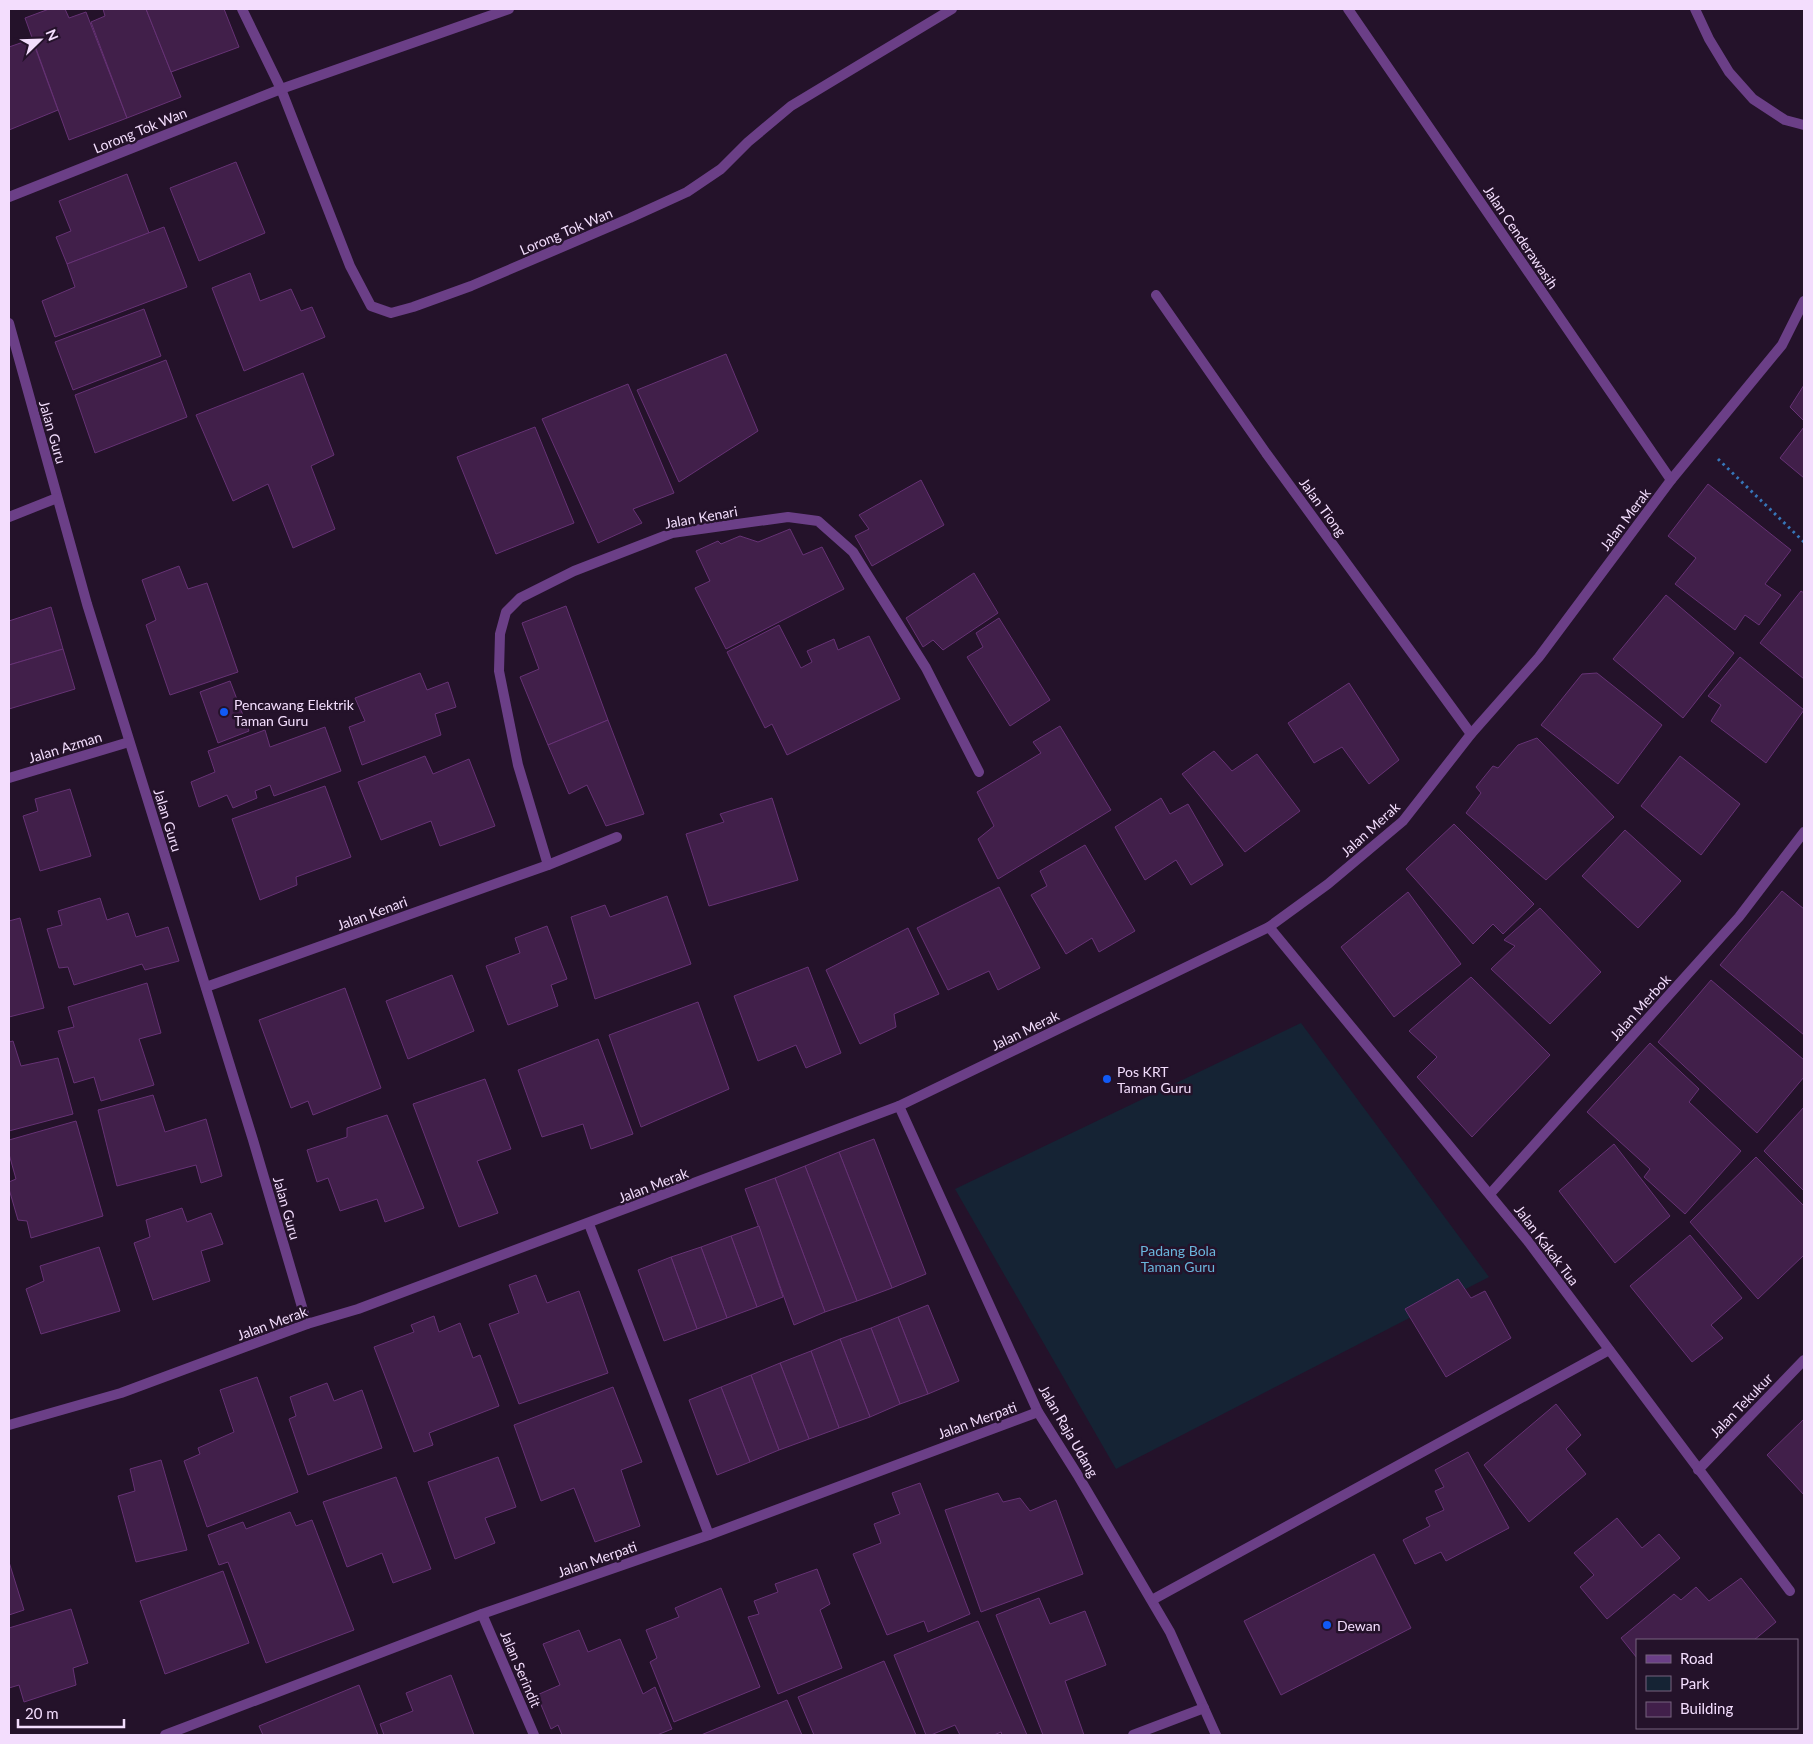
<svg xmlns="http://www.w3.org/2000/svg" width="1813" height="1744" font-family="Lato,sans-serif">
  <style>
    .green { fill: #152334 }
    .building { fill: #411f4a; stroke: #663275 }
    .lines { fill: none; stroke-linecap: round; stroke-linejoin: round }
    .path { stroke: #3675b8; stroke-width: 3; stroke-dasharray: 2.5 4; stroke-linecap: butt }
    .service { stroke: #6b3f87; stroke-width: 10 }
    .minor { stroke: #6b3f87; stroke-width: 10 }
    .tertiary { stroke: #6b3f87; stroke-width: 10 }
    .poi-dot { fill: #115af5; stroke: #24122a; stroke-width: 2 }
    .labels { text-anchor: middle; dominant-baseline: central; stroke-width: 5; stroke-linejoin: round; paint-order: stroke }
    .street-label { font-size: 14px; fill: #f3ddfd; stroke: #24122a }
    .poi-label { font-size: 14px; fill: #f3ddfd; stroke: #24122a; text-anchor: start }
    .park-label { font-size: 14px; fill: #6ab6dc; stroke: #24122a }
  </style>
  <rect width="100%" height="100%" fill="#24122a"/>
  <path class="green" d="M1301,1023l188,254 -373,192 -161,-280z"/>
  <g class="building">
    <path d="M49,9h16l4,9 17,-6 41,106 -58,22 -44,-122z"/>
    <path d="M103,9h43l35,88 -54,21 -36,-96 14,-6z"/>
    <path d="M146,9h78l15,38 -68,25z"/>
    <path d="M32,39l26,71 -49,20v-83z"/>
    <path d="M236,162l29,71 -66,28 -29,-73z"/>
    <path d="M127,174l22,59 -82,31 -11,-27 15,-6 -12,-30z"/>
    <path d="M164,227l23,60 -132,50 -13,-36 33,-14 -8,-23z"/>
    <path d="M250,273l10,28 31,-12 10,22 11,-4 13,30 -81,34 -32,-83z"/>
    <path d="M144,309l17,47 -88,34 -18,-48z"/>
    <path d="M726,354l32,77 -79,51 -42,-92z"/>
    <path d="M166,360l21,57 -92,36 -20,-58z"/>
    <path d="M303,373l31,82 -23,11 24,63 -42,19 -25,-64 -35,17 -37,-86z"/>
    <path d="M628,384l46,109 -41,16 9,14 -44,20 -56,-124z"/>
    <path d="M1804,385v36l-14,-14z"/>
    <path d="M535,427l39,96 -78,31 -39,-97z"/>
    <path d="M1804,427v51l-24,-20z"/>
    <path d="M921,480l23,45 -72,41 -17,-30 14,-7 -10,-14z"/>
    <path d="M1708,484l83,66 -26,34 16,11 -22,30 -14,-10 -10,15 -60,-46 21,-26 -28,-22z"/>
    <path d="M790,529l13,26 19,-8 22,42 -118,60 -31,-61 15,-7 -14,-30 22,-10 3,3 19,-8 18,6z"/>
    <path d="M179,566l9,23 19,-6 31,89 -68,23 -24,-70 10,-5 -14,-40z"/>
    <path d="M974,573l24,40 -55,37 -10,-10 -10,7 -17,-29z"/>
    <path d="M1801,591l3,2v86l-44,-36z"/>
    <path d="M1666,595l68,58 -51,65 -70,-59z"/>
    <path d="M566,606l42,114 -60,25 -28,-68 19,-8 -17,-46z"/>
    <path d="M51,607l12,42 -54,16v-44z"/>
    <path d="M999,618l51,82 -40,26 -43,-69 16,-10 -7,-14z"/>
    <path d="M779,625l22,43 11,-6 -5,-11 27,-12 4,11 31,-14 31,63 -113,56 -15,-31 -7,4 -38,-76z"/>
    <path d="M63,649l12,40 -66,20v-44z"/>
    <path d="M1740,657l64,53 -38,53 -55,-42 10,-16 -13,-9z"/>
    <path d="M420,673l7,17 21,-8 8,25 -21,7 6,21 -79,30 -13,-38 16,-6 -10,-23z"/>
    <path d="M1597,673l65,52 -44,59 -77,-59 41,-51z"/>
    <path d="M230,681l19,50 -31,12 -18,-51z"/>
    <path d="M1349,683l50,77 -30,24 -27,-37 -28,16 -26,-40z"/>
    <path d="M608,720l36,94 -38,12 -19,-41 -18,9 -21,-49z"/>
    <path d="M1060,726l51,84 -113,69 -20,-40 16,-13 -17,-34 64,-39 -8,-11z"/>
    <path d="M325,727l16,44 -67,25 -4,-11 -15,6 2,7 -24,10 -6,-13 -28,12 -8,-25 24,-10 -7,-21 57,-21 5,17z"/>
    <path d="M1537,738l77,79 -68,63 -80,-67 15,-20 -5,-6 17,-21 5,2 20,-23z"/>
    <path d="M1214,751l18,20 25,-17 43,57 -55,41 -63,-78z"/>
    <path d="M425,756l8,18 36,-15 26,67 -55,20 -9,-25 -50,19 -23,-58z"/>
    <path d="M1680,756l60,48 -39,51 -60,-49z"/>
    <path d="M325,786l26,71 -55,20 1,8 -37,15 -28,-81z"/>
    <path d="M70,789l21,67 -51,15 -17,-55 15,-5 -3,-12z"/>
    <path d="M772,798l26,82 -89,26 -23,-72 38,-12 -4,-8z"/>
    <path d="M1161,798l9,16 18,-10 35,61 -32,20 -15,-25 -31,20 -30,-53z"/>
    <path d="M1454,824l80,80 -31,30 -10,-10 -20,20 -67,-75z"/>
    <path d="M1625,830l56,51 -43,47 -56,-52z"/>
    <path d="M1085,845l50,86 -36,21 -7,-14 -26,16 -35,-59 16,-9 -7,-15z"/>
    <path d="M999,887l41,81 -42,22 -9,-19 -41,19 -31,-62z"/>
    <path d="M1782,891l22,18v126l-84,-70z"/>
    <path d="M1408,892l53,72 -67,53 -53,-70z"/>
    <path d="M667,896l24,68 -96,35 -24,-82 34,-12 5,12z"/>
    <path d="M100,898l7,22 21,-7 8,24 32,-10 11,34 -34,9 -3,-6 -68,21 -6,-18 -9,1 -12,-39 15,-4 -4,-14z"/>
    <path d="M1540,908l61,64 -51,52 -59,-55 24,-23 -11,-6z"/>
    <path d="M20,918l24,90 -35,9v-96z"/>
    <path d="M547,926l20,53 -16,6 7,21 -50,19 -22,-59 34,-13 -5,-15z"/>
    <path d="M908,928l31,66 -45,20 2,13 -36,17 -34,-74z"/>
    <path d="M808,967l33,86 -35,15 -10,-23 -38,16 -24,-65z"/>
    <path d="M452,975l22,56 -66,28 -22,-58z"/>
    <path d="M1471,977l79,78 -78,82 -55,-60 20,-20 -28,-26z"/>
    <path d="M1711,980l93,80v17l-47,56 -99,-91z"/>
    <path d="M147,983l14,50 -22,6 15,46 -53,16 -7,-24 -20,6 -16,-52 16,-4 -6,-20z"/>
    <path d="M345,988l36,100 -68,27 -5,-14 -17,7 -32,-88z"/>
    <path d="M698,1002l31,87 -88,38 -32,-92z"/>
    <path d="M598,1039l35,95 -42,15 -8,-25 -41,13 -24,-67z"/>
    <path d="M13,1041l8,25 37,-8 15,56 -64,17v-89z"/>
    <path d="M1650,1043l49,46 -10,13 52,49 -56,63 -41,-37 6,-8 -63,-57z"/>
    <path d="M485,1079l26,70 -34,12 21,52 -39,14 -46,-123z"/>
    <path d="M153,1095l12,37 41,-13 16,57 -21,7 -5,-18 -79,21 -19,-76z"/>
    <path d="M1804,1107v84l-40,-40z"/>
    <path d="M387,1115l37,93 -39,14 -8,-23 -37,12 -12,-33 -11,4 -10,-32 40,-13v-9z"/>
    <path d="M76,1121l27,95 -72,22 -4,-17 -9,-1 -9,-31v-7l7,-3 -7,-25v-14z"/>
    <path d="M874,1139l52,135 -34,14 -53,-136z"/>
    <path d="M1614,1144l56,72 -55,47 -56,-72z"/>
    <path d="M839,1152l53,136 -35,13 -52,-135z"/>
    <path d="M1756,1157l48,49v49l-46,44 -68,-77z"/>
    <path d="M805,1166l52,135 -32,11 -50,-134z"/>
    <path d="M775,1178l50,134 -31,13 -49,-136z"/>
    <path d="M182,1208l5,14 24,-9 12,31 -22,7 9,30 -57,19 -19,-57 16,-6 -4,-17z"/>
    <path d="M759,1226l24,71 -26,10 -26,-71z"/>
    <path d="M1690,1235l52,63 -31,27 12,13 -31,24 -62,-76z"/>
    <path d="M731,1236l26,71 -30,11 -26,-71z"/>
    <path d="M99,1247l21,64 -79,23 -15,-45 18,-8 -4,-15z"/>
    <path d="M701,1247l26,71 -30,11 -26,-72z"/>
    <path d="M671,1257l26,72 -33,12 -26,-71z"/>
    <path d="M536,1275l11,28 32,-12 29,82 -89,31 -30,-80 30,-11 -10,-28z"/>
    <path d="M1458,1279l13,19 14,-7 26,47 -65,39 -41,-68z"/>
    <path d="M928,1305l31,76 -31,13 -30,-77z"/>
    <path d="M434,1316l5,16 21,-9 13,35 7,-3 19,51 -70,27 4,12 -19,7 -40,-105 40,-15 -3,-7z"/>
    <path d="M898,1317l30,77 -28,10 -29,-76z"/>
    <path d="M871,1328l29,76 -30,13 -30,-78z"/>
    <path d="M840,1339l30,78 -31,11 -28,-77z"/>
    <path d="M811,1351l28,77 -30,11 -29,-76z"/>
    <path d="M780,1363l29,76 -30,11 -28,-75z"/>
    <path d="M751,1375l28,75 -29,12 -29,-75z"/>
    <path d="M257,1377l41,115 -91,35 -23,-66 16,-7 -2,-6 36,-16 -14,-42z"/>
    <path d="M327,1383l7,18 28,-11 20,58 -74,27 -19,-56 7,-3 -6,-19z"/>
    <path d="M613,1387l29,75 -21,8 19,56 -45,16 -21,-54 -33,13 -27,-76z"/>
    <path d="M721,1387l29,75 -33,13 -28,-75z"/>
    <path d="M1556,1404l25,31 -15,14 20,25 -57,48 -45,-57z"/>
    <path d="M1804,1419v76l-37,-40z"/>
    <path d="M1468,1452l41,76 -63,33 -5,-9 -26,12 -12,-24 27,-14 -4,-8 18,-8 -9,-19 9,-4 -9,-17z"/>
    <path d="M498,1457l18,50 -31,11 10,25 -40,16 -27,-77z"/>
    <path d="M161,1460l26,90 -51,12 -18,-66 17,-5 -5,-22z"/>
    <path d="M396,1477l35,92 -38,14 -11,-30 -35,14 -24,-65z"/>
    <path d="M920,1483l50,131 -42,18 -4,-11 -37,14 -34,-81 28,-11 -7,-19 26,-10 -8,-21z"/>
    <path d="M998,1493l5,9 17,-4 10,13 26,-11 27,74 -102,38 -36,-102z"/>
    <path d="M290,1512l6,14 16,-6 42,110 -88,33 -38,-101 -9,3 -11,-30 35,-13 3,7z"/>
    <path d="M1617,1518l25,30 17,-14 21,24 -73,61 -27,-32 14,-12 -20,-22z"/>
    <path d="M1374,1554l37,74 -130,67 -37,-74z"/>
    <path d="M9,1562l15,48 -15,5z"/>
    <path d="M817,1569l13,35 -10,6 22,58 -64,26 -30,-77 11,-3 -5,-13 24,-9 -3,-8z"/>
    <path d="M223,1571l26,72 -84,31 -25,-73z"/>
    <path d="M1741,1578l35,44 -22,18h-117v18l-16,-20 53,-44 7,6 15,-13 13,14z"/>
    <path d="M721,1588l39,99 -86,35 -24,-60 7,-4 -11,-28 33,-13 -4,-9z"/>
    <path d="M1039,1598l11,26 35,-13 21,54 -41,16 19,54h-41l-47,-120z"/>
    <path d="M71,1609l17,54 -15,5 3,17 -52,17 -5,-17 -10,3v-60z"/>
    <path d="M978,1621l49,114h-25l-1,-3 -7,3h-34l-5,-10 -24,10h-5l-32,-80z"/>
    <path d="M579,1630l9,22 32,-13 23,55 12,-7 17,42 -15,6h-95l-4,-10 -7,4 -14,-34 23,-10 -17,-41z"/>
    <path d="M884,1661l32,74h-102l-16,-38z"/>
    <path d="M451,1675l23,60h-90l-4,-11 33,-13 -7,-18z"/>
    <path d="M359,1685l19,50h-115l-4,-9z"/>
    <path d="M787,1700l15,35h-101z"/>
  </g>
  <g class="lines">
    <path class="path" d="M1718,459l86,83"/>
    <path class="service" d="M1695,9l14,30 20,33 24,27 32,21 19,5"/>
    <g class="minor">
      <path d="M242,9l39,80 69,177 21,40 20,7 22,-6 58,-21 159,-68 57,-26 34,-23 27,-27 43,-36 161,-97"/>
      <path d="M1348,9l323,471"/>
      <path d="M9,197l272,-108 228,-80"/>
      <path d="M1156,295l110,158 205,281"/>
      <path d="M9,323l78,281 166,536 54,184"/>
      <path d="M9,517l48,-19"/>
      <path d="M9,778l120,-36"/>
      <path d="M548,865l-30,-100 -19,-94 1,-37 6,-22 14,-14 54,-27 98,-38 116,-16 30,4 35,31 73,116 53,104"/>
      <path d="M1269,927l258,313 263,351"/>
      <path d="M206,987l342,-122 69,-28"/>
      <path d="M899,1106l139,306 39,62 93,158 46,103"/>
      <path d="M1490,1194l249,-277 65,-85"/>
      <path d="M589,1224l120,311"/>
      <path d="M1698,1470l106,-110"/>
      <path d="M1152,1600l457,-250"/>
      <path d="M482,1614l52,121"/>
      <path d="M165,1735l317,-121 227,-79 329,-123"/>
      <path d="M1133,1735l71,-27"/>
    </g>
    <path class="tertiary" d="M9,1425l112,-32 186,-69 51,-15 541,-203 370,-179 59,-43 75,-63 68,-87 68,-77 132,-177 111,-135 22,-44"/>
  </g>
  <g class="poi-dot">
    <circle cx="224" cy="712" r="5"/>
    <circle cx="1107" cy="1079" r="5"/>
    <circle cx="1327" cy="1625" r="5"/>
  </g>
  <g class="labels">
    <g class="street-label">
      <text transform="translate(140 130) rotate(-22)">Lorong Tok Wan</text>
      <text transform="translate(566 231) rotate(-23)">Lorong Tok Wan</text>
      <text transform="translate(1521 237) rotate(56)">Jalan Cenderawasih</text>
      <text transform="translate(53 432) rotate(74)">Jalan Guru</text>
      <text transform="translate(1323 507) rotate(54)">Jalan Tiong</text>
      <text transform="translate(701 517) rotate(-10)">Jalan Kenari</text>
      <text transform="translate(1625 519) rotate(-53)">Jalan Merak</text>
      <text transform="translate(65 747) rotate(-17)">Jalan Azman</text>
      <text transform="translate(168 820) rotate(73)">Jalan Guru</text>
      <text transform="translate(1370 829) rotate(-42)">Jalan Merak</text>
      <text transform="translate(372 913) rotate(-20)">Jalan Kenari</text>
      <text transform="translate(1640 1007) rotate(-48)">Jalan Merbok</text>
      <text transform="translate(1025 1030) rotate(-26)">Jalan Merak</text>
      <text transform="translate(653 1185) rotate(-21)">Jalan Merak</text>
      <text transform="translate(287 1208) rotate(74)">Jalan Guru</text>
      <text transform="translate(1547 1245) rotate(53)">Jalan Kakak Tua</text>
      <text transform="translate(272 1323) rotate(-20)">Jalan Merak</text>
      <text transform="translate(1741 1405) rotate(-46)">Jalan Tekukur</text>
      <text transform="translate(977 1420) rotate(-20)">Jalan Merpati</text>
      <text transform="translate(1069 1431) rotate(60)">Jalan Raja Udang</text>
      <text transform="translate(597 1559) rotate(-19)">Jalan Merpati</text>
      <text transform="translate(521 1669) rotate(67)">Jalan Serindit</text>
    </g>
    <g class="poi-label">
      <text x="234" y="704">Pencawang Elektrik<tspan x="234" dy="16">Taman Guru</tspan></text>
      <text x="1117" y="1071">Pos KRT<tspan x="1117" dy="16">Taman Guru</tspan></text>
      <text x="1337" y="1625">Dewan</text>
    </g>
    <g class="park-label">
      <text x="1178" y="1250">Padang Bola<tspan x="1178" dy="16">Taman Guru</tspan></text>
    </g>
  </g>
  <rect width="1813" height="1744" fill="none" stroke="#f3ddfd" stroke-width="20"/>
  <rect x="1636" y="1639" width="162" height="90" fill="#24122a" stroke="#77637e"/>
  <rect x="1646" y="1655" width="25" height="8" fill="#6b3f87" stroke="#77637e"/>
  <text x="1680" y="1664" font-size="15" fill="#f3ddfd">Road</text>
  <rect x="1646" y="1676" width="25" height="15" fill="#152334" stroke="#77637e"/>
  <text x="1680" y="1689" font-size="15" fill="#f3ddfd">Park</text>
  <rect x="1646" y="1702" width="25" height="15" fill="#411f4a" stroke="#77637e"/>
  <text x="1680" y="1714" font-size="15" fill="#f3ddfd">Building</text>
  <g transform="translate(40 40) rotate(67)" stroke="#24122a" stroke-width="4" paint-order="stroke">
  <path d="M0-4L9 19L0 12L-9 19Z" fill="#f3ddfd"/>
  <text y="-8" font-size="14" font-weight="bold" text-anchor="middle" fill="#f3ddfd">N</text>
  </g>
  <path d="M18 1719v8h106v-8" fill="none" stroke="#f3ddfd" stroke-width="2.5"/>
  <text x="25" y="1719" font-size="15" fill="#f3ddfd" stroke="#24122a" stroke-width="4" paint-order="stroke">20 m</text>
</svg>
